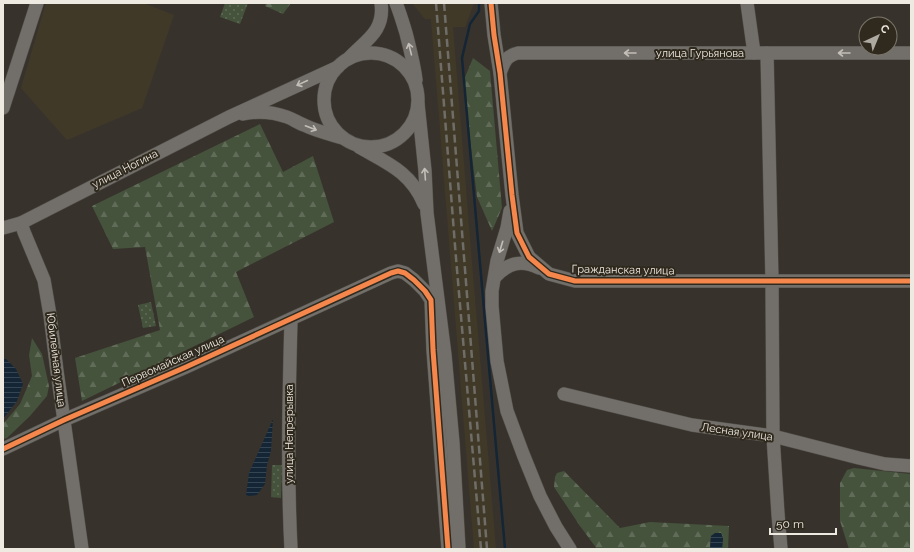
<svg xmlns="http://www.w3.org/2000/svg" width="914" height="552" font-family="Raleway,sans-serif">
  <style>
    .built { fill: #413928 }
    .forest { fill: url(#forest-firs) }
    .park { fill: url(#park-dots) }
    .water { fill: url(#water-rules) }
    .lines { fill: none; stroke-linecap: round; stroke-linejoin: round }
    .stream { stroke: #142535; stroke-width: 2.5 }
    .minor-casing { stroke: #54504b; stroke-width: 14 }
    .minor { stroke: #726f6a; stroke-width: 13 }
    .rail { stroke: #6f6d68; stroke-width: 2.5; stroke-dasharray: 8 4; stroke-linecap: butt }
    .cycleway-casing { stroke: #302a1e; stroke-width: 8 }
    .cycleway { stroke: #f5874c; stroke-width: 5 }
    .oneway { stroke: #c3bfb8 }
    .labels { text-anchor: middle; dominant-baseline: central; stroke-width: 4; stroke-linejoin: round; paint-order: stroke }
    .street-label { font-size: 11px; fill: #eeeae2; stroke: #302a1e }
  </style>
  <defs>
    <pattern id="forest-firs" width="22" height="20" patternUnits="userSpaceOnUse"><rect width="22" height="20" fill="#45523c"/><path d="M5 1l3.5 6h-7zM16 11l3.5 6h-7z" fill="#606b58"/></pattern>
    <pattern id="park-dots" width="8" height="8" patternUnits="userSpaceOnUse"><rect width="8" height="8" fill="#45523c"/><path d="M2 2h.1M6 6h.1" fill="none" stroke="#606b58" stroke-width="1.8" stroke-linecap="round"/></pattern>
    <pattern id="water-rules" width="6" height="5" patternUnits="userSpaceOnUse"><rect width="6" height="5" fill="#142535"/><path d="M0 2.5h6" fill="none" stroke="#364552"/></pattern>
  </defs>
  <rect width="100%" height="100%" fill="#37332c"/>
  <g class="built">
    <path d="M46,3h97l31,12 -32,93 -75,32 -46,-52z"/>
    <path d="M412,3h62l-9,24h-12l18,224 25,298h-22l-43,-530h-6z"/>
  </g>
  <g class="forest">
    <path d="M266,3h25l-8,11 -18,-8z"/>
    <path d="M473,58l17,13 12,137 -10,23 -15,-34 -14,-115z"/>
    <path d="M260,124l23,48 30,-16 21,66 -98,50 18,45 -172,84 -7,-43 85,-28 -15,-83 -32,2 -21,-43z"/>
    <path d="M32,338l10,16 7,32 -2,10 -17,20 -23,22 -4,1v-15l17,-20 12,-28 -3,-21z"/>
    <path d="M854,468l57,6v75h-62l-9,-28v-38l7,-13z"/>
    <path d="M564,471l56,57 30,-6 79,4 -1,23h-6l1,-11 -2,-5 -10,3 -1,13h-113l-17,-23 -26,-39 1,-10 2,-4z"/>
  </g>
  <g class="park">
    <path d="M225,3h23l-8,21 -20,-7z"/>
    <path d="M151,302l5,24 -13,2 -5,-23z"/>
    <path d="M272,465h10l-1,33 -10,-1z"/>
  </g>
  <g class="water">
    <path d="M3,359h3l10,10 7,15 -6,17 -14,18z"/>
    <path d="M273,419l-2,32 -4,14 -2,19 -8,11 -8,1 -3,-1 3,-22z"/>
    <path d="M715,533h6l2,5 -1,11h-12l1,-13z"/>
  </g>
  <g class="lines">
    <path class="stream" d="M479,3v8l-9,13 -8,34 43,491"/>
    <g class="minor-casing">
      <g id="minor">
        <path d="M396,3c4,10 7,20 10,30 4,16 8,31 10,47"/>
        <path d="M491,3l3,32 6,38 12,122 5,38 12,24 20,17 26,7h336"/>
        <path d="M747,3l7,50"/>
        <circle cx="371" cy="100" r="47"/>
        <path d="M767,53l5,228 1,155 5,78 3,35"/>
        <path d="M350,57c16,-17 35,-26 31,-54"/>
        <path d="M500,73c4,-11 6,-17 18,-20h393"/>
        <path d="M418,104l7,67 2,42 18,142 8,88 6,106"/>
        <path d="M3,108l34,-105"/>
        <path d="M243,114c14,-3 30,-2 44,3 6,2 11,6 17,8 12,6 25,9 39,13"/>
        <path d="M359,147c28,16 52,25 65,57"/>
        <path d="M510,211l-3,17 -10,33 -5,30v15l5,55 10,50 16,43 17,42 16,31 14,22"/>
        <path d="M21,223l3,9 20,48 6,35 7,56 25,178"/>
        <path d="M3,228l18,-5 208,-106 109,-50"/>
        <path d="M495,277c13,-14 26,-18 44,-9"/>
        <path d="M564,394l128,31 81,11 86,22 26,6 26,2"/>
        <path d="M3,449l61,-29 122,-53 205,-94 7,-2 7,2 9,7 11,11 6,9 2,50 15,199"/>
        <path d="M291,549c-4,-77 -2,-153 0,-230"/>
      </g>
    </g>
    <use href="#minor" class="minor"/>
    <g class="rail">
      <path d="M436,3l20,255 25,291"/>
      <path d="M444,3l43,546"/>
    </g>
    <g class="cycleway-casing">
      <g id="cycleway">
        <path d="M491,3l3,32 6,38 12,122 5,38 12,24 20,17 26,7h336"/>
        <path d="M3,449l61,-29 122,-53 205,-94 7,-2 7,2 9,7 11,11 6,9 2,50 15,199"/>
      </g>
    </g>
    <use href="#cycleway" class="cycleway"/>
  </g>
  <defs><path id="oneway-shaft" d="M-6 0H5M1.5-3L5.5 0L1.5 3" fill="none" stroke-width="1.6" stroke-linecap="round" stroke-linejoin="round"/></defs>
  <g class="oneway">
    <use href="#oneway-shaft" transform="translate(410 49) rotate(-104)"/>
    <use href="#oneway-shaft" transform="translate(630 53) rotate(-180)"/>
    <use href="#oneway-shaft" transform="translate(844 53) rotate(-180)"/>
    <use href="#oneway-shaft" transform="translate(302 83) rotate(155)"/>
    <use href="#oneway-shaft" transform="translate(311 128) rotate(21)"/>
    <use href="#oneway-shaft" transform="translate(425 174) rotate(-94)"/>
    <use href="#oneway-shaft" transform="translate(501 247) rotate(107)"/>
  </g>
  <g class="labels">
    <g class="street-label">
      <text x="700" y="53">улица Гурьянова</text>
      <text transform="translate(125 169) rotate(-27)">улица Ногина</text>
      <text transform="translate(623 270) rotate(1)">Гражданская улица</text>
      <text transform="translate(56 360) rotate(83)">Юбилейная улица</text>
      <text transform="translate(173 361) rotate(-24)">Первомайская улица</text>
      <text transform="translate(737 432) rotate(8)">Лесная улица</text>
      <text transform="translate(289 434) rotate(-90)">улица Непрерывка</text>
    </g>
  </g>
  <rect width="914" height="552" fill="none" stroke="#eeeae2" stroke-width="8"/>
  <g transform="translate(878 36) rotate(44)"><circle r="19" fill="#302a1e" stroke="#7c776c"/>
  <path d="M0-3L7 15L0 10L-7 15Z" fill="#aeaaa2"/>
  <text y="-6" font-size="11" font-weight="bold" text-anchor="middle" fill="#eeeae2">С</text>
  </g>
  <path d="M770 528v6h66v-6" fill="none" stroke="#eeeae2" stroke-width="2"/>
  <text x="776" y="528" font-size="12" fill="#eeeae2" stroke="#302a1e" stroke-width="3" paint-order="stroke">50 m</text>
</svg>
